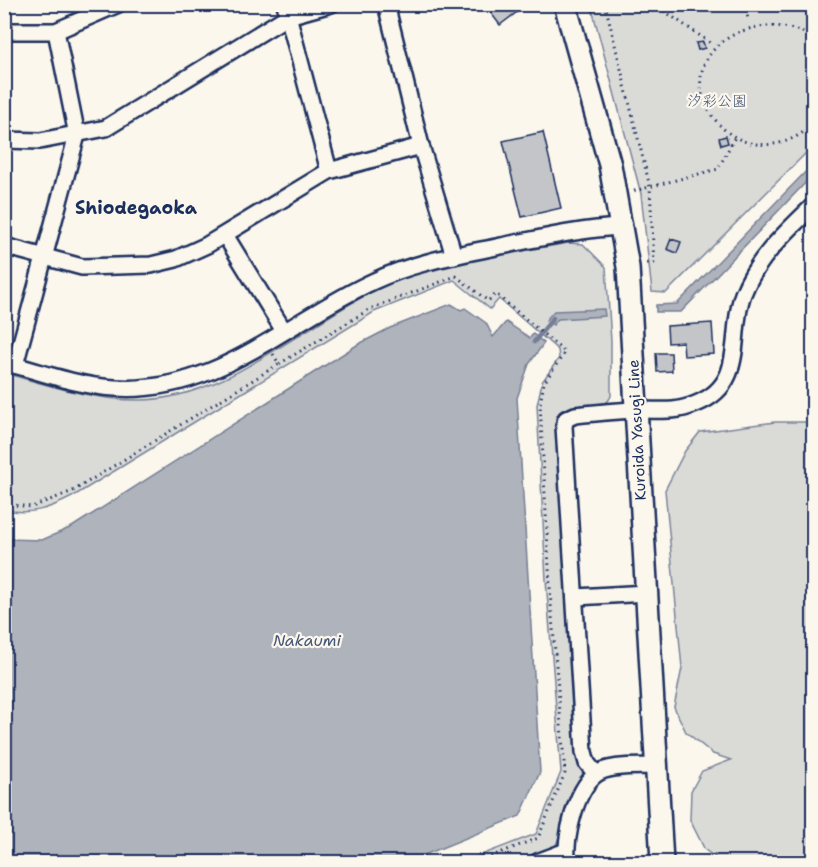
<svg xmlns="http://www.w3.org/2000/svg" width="818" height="867" font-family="'Shantell Sans','Klee One',sans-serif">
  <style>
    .green { fill: #dadad7; stroke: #7a849a; stroke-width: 1.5 }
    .water { fill: #afb3bb; stroke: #747e96; stroke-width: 1.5 }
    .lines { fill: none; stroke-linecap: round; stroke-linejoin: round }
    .stream { stroke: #747e96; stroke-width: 4.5 }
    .building { fill: #c3c5c9; stroke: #1b2f5e; stroke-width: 1.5 }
    .street-casing { stroke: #1b2f5e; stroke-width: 20 }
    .secondary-casing { stroke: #1b2f5e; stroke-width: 26 }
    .path { stroke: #1b2f5e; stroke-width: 3; stroke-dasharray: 1.5 4.5; stroke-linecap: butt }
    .street { stroke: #fbf7ec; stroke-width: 15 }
    .secondary { stroke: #fbf7ec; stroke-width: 21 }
    .labels { text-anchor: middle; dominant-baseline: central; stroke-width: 4.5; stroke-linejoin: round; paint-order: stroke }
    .park-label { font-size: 15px; fill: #415176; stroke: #fbf7ec }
    .street-label { font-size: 15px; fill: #1b2f5e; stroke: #fbf7ec }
    .water-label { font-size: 16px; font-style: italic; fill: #47577a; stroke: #fbf7ec }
    .quarter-label { font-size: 18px; font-weight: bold; fill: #1b2f5e; stroke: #fbf7ec }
  </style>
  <rect width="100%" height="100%" fill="#fbf7ec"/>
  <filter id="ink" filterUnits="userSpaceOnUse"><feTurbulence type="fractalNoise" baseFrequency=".0167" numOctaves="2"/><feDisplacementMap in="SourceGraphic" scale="12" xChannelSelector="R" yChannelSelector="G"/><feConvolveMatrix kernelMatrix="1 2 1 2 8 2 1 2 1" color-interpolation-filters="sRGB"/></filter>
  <g filter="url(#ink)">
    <g class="green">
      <path d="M807,4l6,5v137l-147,147 -14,-1 -11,-98 -50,-189z"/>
      <path d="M568,243l15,1 23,23 5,74v55c-7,17 -32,13 -49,14l-3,5 24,365 -30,72 -28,10h-62l73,-28 25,-62 -15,-192 -9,-175 5,-23 17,-24 -1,-8 -59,-51 -9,10 -36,-29 -80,32 -302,185c-23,12 -41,18 -67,13l-1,-137c44,12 88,27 134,27 96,1 180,-92 270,-124 51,-18 108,-23 160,-33z"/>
      <path d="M775,422h38v440h-91l-17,-12 -15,-30 1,-29 11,-20 29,-11 -18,-6 -27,-22 -12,-25 8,-39 -17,-178 20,-39 15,-19z"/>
    </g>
    <g class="water">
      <path d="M813,164v11l-132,137h-25v-7l21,-1z"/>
      <path d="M451,304l10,6 4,-2 21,15 7,14 13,-15 24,16 3,-4 11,9 -15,21 -12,34 23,374 -20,44 -113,46h-402v-323l37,1 30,-13 285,-182 33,-17z"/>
      <path d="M604,309l1,7 -47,3 -5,6 -7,-5 8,-9z"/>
    </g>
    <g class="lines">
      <path class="stream" d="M534,342l19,-24"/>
    </g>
    <g class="building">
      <path d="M484,4h28l5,8 -17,13z"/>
      <path d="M703,42l2,6 -7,2 -2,-7z"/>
      <path d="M543,132l18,76 -39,9 -19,-76z"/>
      <path d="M726,136l2,7 -7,2 -2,-7z"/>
      <path d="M671,239l10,3 -4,11 -10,-4z"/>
      <path d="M712,323l2,31 -30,2 -1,-14 -15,1 -1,-17z"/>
      <path d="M656,353h15l1,18 -15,1z"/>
    </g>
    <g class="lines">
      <g class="street-casing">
        <g id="street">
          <path d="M285,4l44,167"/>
          <path d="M386,4l35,142 33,110"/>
          <path d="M4,31h52l62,-27"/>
          <path d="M4,140l36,1 66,-13 182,-112 43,-12"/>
          <path d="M225,235l59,96"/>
          <path d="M4,246l78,21 69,-2 25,-6 31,-14 122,-74 92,-25"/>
          <path d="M4,362c36,10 74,24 111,26 101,7 173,-68 259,-107 40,-19 84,-26 127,-35 40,-8 79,-17 121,-19"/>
          <path d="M15,365l62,-230 -21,-104"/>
          <path d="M576,597l71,-4"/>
          <path d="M596,774l-9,-11 -3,-11 -20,-326 2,-7 9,-4c19,-2 39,-4 59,-5 25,-1 37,4 62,-6 52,-20 32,-71 47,-110 14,-36 44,-63 71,-89"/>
          <path d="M537,862l29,-11"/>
          <path d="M567,862c-2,-25 8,-70 28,-87 13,-11 44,-8 61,-9"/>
        </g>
      </g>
      <g class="secondary-casing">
        <path id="secondary" d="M565,4l45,161 18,102 34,595"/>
      </g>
      <g class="path">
        <path d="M605,4l45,183 4,76h-8"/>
        <path d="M654,4l58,40"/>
        <path d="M745,4l3,15"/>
        <path d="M814,38c-63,-38 -150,21 -97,84 10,12 24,20 39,22 22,3 42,-5 58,-21"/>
        <path d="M634,191l84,-22 17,-32"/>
        <path d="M273,354l6,10 91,-55 86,-33 32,25 8,-7 69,58 -21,31 -4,21 11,200 14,169 -27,65 -61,24"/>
        <path d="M4,504l28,3 41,-16 206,-127"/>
      </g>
      <use href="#street" class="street"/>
      <use href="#secondary" class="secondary"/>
    </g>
  </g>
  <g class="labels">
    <g class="park-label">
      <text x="717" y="101">汐彩公園</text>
    </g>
    <g class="street-label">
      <text transform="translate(637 430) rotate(-93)">Kuroida Yasugi Line</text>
    </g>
    <g class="water-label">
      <text x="307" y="640">Nakaumi</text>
    </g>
    <g class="quarter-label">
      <text x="136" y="208">Shiodegaoka</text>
    </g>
  </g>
  <rect width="818" height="867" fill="none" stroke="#fbf7ec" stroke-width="24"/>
  <rect x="12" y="12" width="794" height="843" fill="none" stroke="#1b2f5e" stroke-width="2" filter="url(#ink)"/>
</svg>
